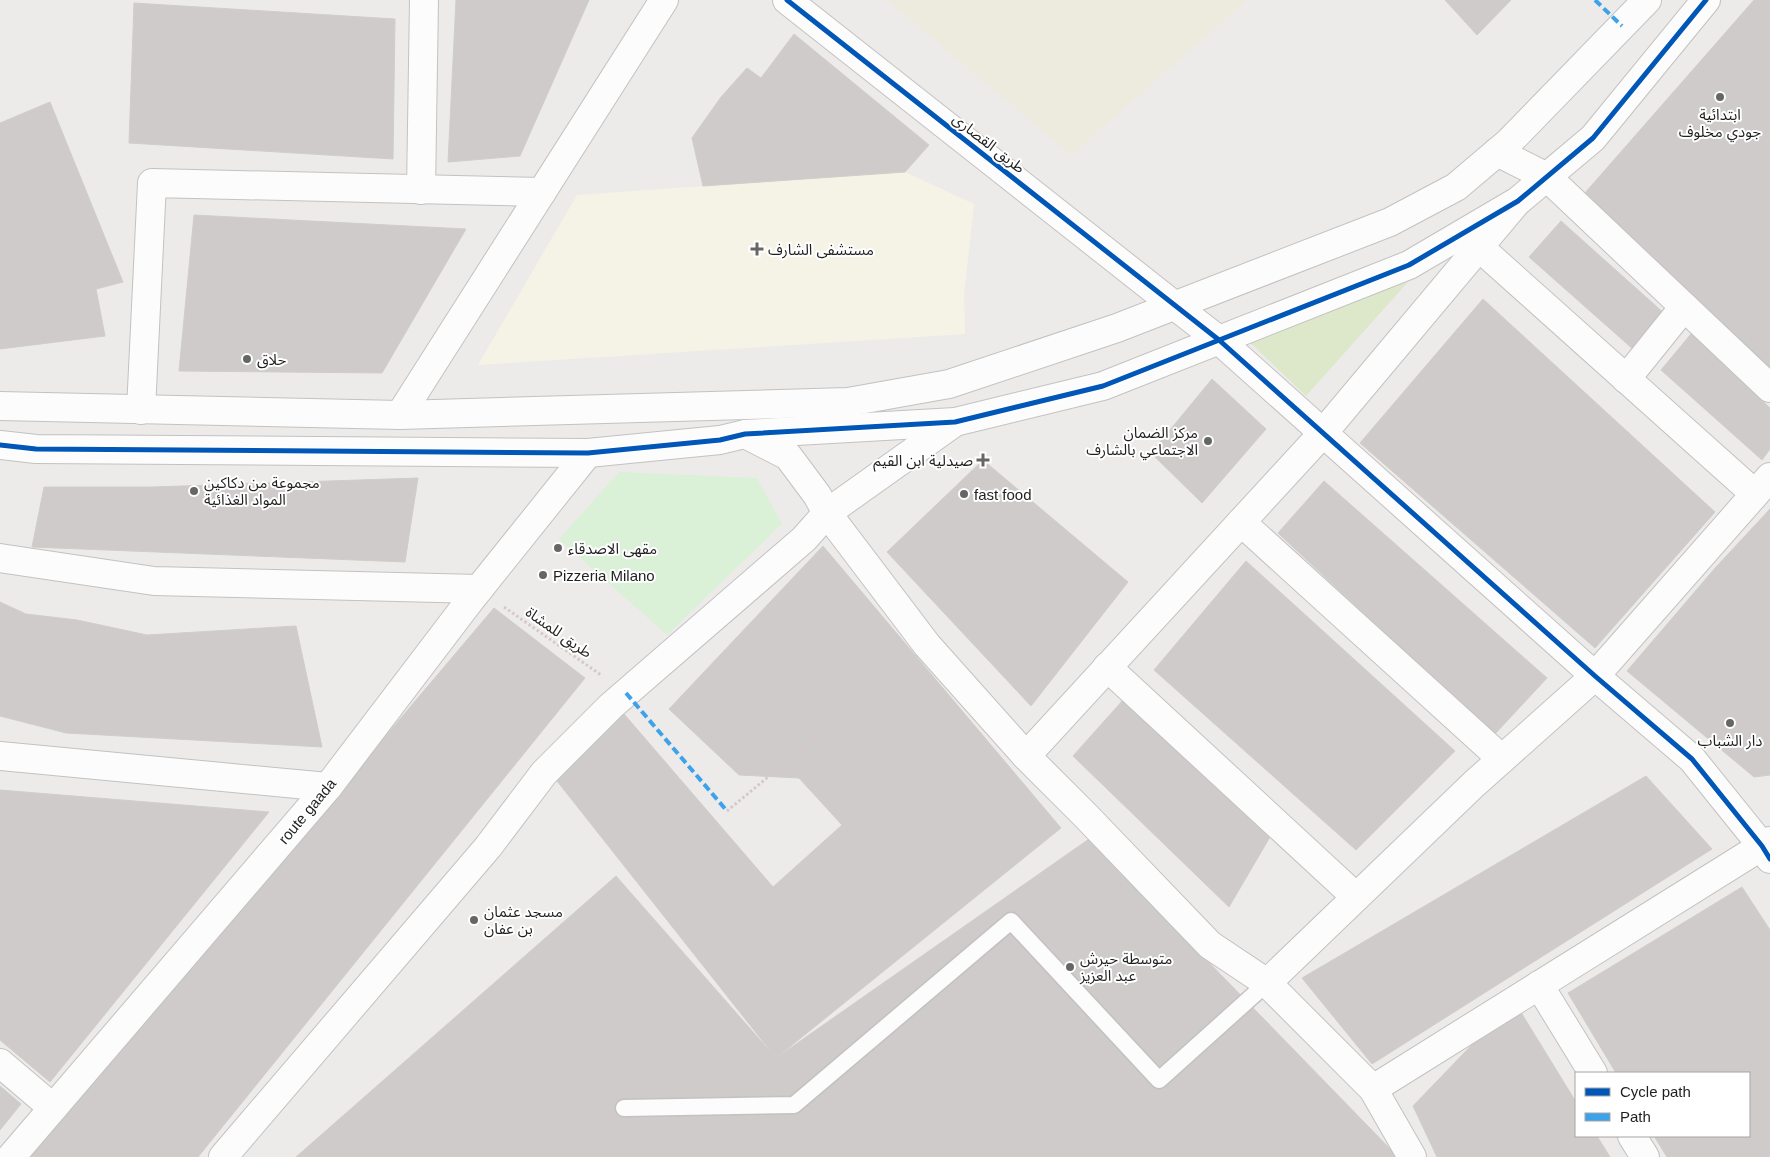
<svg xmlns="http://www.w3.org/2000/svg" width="1770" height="1157" font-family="Arial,'Noto Sans Arabic',sans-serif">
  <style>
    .education { fill: #f5f3e5 }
    .farmland { fill: #ecebdd }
    .grass { fill: #dde8ca }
    .park { fill: #daf0d7 }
    .building { fill: #cecbca; stroke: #d0cdca }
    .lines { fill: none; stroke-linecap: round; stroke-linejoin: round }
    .service-casing { stroke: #c3c2c1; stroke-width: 19 }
    .minor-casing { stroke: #c3c2c1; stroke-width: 30 }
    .tertiary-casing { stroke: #c3c2c1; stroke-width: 30 }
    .path { stroke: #d6c8c8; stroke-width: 3; stroke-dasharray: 2.5 2.5; stroke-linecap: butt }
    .service { stroke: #fcfcfc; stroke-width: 16 }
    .minor { stroke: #fcfcfc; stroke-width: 28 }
    .tertiary { stroke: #fcfcfc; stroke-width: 28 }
    .quiet { stroke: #3da2ea; stroke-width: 4; stroke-dasharray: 8 4; stroke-linecap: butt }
    .cycleway-casing { stroke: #fff; stroke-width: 8 }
    .cycleway { stroke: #0057b8; stroke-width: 5 }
    .poi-dot { fill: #676666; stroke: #fff; stroke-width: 2 }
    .labels { text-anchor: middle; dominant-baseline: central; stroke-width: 4; stroke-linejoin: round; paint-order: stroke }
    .poi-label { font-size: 15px; fill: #1f1f1f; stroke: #fff; text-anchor: start }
    .street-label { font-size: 15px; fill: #1f1f1f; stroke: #fff }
  </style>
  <rect width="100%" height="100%" fill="#edebe9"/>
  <path class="education" d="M905,172l69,32 -10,90 1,40 -487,31 99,-170z"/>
  <path class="farmland" d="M887,0h360l-176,155z"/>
  <path class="grass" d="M1408,282l-102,114 -67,-64z"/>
  <path class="park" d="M619,472l138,6 25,46 -115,111 -108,-96z"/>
  <g class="building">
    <path d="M456,0h133l-69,156 -72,6z"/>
    <path d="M1445,0h66l-34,35z"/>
    <path d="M1754,0h16v369l-186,-175z"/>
    <path d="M134,3l261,16 -2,140 -264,-16z"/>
    <path d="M794,34l135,111 -24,27 -202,14 -11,-48 29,-41 26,-29 14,10z"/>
    <path d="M50,102l73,180 -27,7 9,47 -105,13v-226z"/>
    <path d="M194,215l272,14 -84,144 -203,-2z"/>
    <path d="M1561,221l105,94 -32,35 -105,-93z"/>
    <path d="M1483,299l232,213 -120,136 -235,-205z"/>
    <path d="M1691,334l79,74v41l-8,11 -101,-90z"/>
    <path d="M1212,379l54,50 -64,74 -51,-50z"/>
    <path d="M983,460l145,122 -97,124 -144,-154z"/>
    <path d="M418,478l-13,84 -373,-15 12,-60h108z"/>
    <path d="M1324,481l223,197 -53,57 -216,-202z"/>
    <path d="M1770,509v70l-54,-12z"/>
    <path d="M823,546l238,282 -285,230 -219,-277 67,-67 149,173 69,-62 -43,-47 -60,-3 -70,-66z"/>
    <path d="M1246,561l209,190 -99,99 -202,-180z"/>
    <path d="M1716,567l54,12v196l-16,2 -127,-106z"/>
    <path d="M0,602l26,12 51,6 70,15 149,-9 26,121 -256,-14 -66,-17z"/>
    <path d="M494,608l91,70 -387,479h-169z"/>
    <path d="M1132,690l145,135 -48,82 -156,-151z"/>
    <path d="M1646,776l66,73 -340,215 -70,-86z"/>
    <path d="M0,790l269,22 -219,270 -50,-42z"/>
    <path d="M1089,839l309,318h-1102l320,-281 160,182z"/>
    <path d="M1742,887l28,43v227h-103l-13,-21h95v-63h-133l-48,-80z"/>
    <path d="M1514,1001l62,101v34h21l13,21h-173l-24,-51z"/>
    <path d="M0,1086l21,18 -21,26z"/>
  </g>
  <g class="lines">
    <g class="service-casing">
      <path id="service" d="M624,1108l170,-3 217,-184 148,159 108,-97"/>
    </g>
    <g class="minor-casing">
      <g id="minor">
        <path d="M787,0l388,306"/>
        <path d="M1547,177l223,211"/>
        <path d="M421,190l3,-190"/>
        <path d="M1479,247l276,247"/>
        <path d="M1626,379l58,-72"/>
        <path d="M141,410l11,-227 390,9"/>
        <path d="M400,415l264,-415"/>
        <path d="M745,434l43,22 29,39 10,18 100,132 99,111 297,-323 192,-229"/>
        <path d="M1241,522l261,237"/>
        <path d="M0,558l154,23 325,8"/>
        <path d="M1107,667l249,230"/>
        <path d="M0,756l328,31"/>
        <path d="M1026,756l60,60 124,129 57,38 106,106 39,68"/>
        <path d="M1267,983l207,-199 121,-108 175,-199"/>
        <path d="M1539,985l54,88"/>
        <path d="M0,1063l53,45"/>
        <path d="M1373,1089l397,-248"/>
        <path d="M1632,1136l13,21"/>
        <path d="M11,1157l317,-370 143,-188 117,-146"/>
        <path d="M223,1157l265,-310 56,-74 67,-67 193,-167 23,-26 128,-91"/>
      </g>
    </g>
    <g class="tertiary-casing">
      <g id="tertiary">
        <path d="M1497,152l50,25"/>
        <path d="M1175,306l44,34 376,336 97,83 70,87 8,13"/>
        <path d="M0,406l400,9 448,-13 101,-18 168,-56 273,-106 66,-35 52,-44 139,-143"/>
        <path d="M0,445l36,4 552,4 132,-13 25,-6 210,-12 148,-36 306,-121 109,-64 75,-63 113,-138"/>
      </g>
    </g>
    <g class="path">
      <path d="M504,607l97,68"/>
      <path d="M727,811l176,-146"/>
    </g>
    <use href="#service" class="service"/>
    <use href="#minor" class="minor"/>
    <use href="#tertiary" class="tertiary"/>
    <g class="quiet">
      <path d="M1595,0l27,26"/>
      <path d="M626,693l101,118"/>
    </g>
    <g class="cycleway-casing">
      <g id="cycleway">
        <path d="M787,0l432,340 376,336 97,83 70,87 8,13"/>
        <path d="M0,445l36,4 552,4 132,-13 25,-6 210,-12 148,-36 306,-121 109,-64 75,-63 113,-138"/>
      </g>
    </g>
    <use href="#cycleway" class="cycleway"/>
  </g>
  <g class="poi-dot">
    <circle cx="1720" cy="97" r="5"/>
    <path d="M754.5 241.5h5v5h5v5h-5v5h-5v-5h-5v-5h5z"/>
    <circle cx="247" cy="359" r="5"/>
    <circle cx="1208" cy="441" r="5"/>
    <path d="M980.5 452.5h5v5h5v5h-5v5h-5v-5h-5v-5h5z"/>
    <circle cx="194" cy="491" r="5"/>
    <circle cx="964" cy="494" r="5"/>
    <circle cx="558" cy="548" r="5"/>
    <circle cx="543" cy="575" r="5"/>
    <circle cx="1730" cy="723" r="5"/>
    <circle cx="474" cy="920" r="5"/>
    <circle cx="1070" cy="967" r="5"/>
  </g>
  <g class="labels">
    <g class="poi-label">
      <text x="1720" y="114" text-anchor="middle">ابتدائية<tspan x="1720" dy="17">جودي مخلوف</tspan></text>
      <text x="768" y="249">مستشفى الشارف</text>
      <text x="257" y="359">حلاق</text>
      <text x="1198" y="432" text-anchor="end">مركز الضمان<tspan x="1198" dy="17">الاجتماعي بالشارف</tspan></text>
      <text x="973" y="460" text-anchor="end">صيدلية ابن القيم</text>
      <text x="204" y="482">مجموعة من دكاكين<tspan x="204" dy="17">المواد الغذائية</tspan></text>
      <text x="974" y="494">fast food</text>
      <text x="568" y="548">مقهى الاصدقاء</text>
      <text x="553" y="575">Pizzeria Milano</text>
      <text x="1730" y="740" text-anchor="middle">دار الشباب</text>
      <text x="484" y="911">مسجد عثمان<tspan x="484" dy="17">بن عفان</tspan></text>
      <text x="1080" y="958">متوسطة حيرش<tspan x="1080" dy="17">عبد العزيز</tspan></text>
    </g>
    <g class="street-label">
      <text transform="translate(989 143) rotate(38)">طريق القصارى</text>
      <text transform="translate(559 632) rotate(35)">طريق للمشاة</text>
      <text transform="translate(307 811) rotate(-50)">route gaada</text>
    </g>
  </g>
  <rect x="1575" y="1072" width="175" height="65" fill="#ffffff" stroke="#a5a5a5"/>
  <rect x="1585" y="1088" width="25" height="8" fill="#0057b8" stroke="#a5a5a5"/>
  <text x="1620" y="1097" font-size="15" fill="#1f1f1f">Cycle path</text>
  <rect x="1585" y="1113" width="25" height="8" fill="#3da2ea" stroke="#a5a5a5"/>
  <text x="1620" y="1122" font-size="15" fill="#1f1f1f">Path</text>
</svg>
